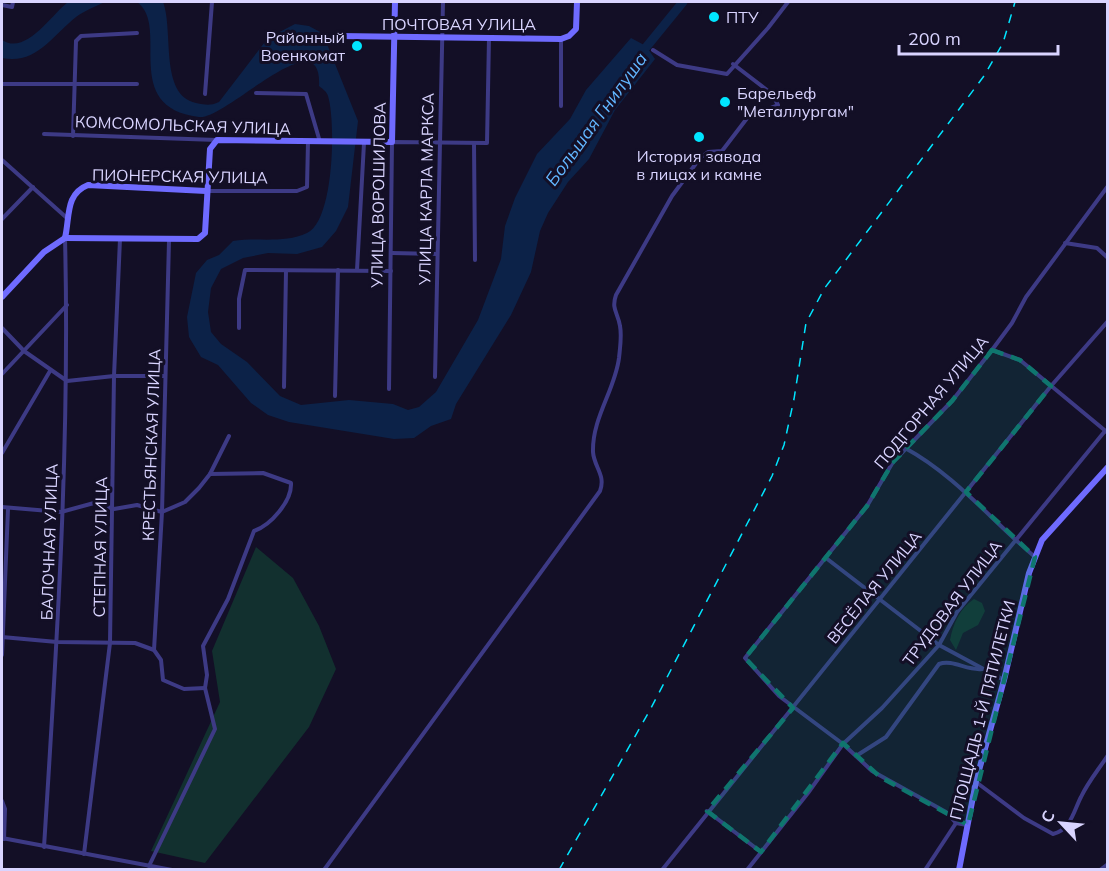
<svg xmlns="http://www.w3.org/2000/svg" width="1109" height="871" font-family="Mulish,sans-serif">
  <style>
    .green { fill: #12302f }
    .water { fill: #0c2248 }
    .lines { fill: none; stroke-linecap: round; stroke-linejoin: round }
    .river { stroke: #0c2248; stroke-width: 9 }
    .street { stroke: #3d3a85; stroke-width: 4 }
    .secondary { stroke: #6f6bff; stroke-width: 6 }
    .rail { stroke: #00e5ff; stroke-width: 1.5; stroke-dasharray: 9 8; stroke-linecap: butt }
    .marked { fill: #0f766e; fill-opacity: 0.2; stroke: #0f766e; stroke-width: 4.5; stroke-dasharray: 12 8; stroke-linejoin: round }
    .poi-dot { fill: #00e5ff; stroke: #130f26; stroke-width: 2 }
    .labels { text-anchor: middle; dominant-baseline: central; stroke-width: 6; stroke-linejoin: round; paint-order: stroke }
    .poi-label { font-size: 16px; fill: #d9d4ff; stroke: #130f26; text-anchor: start }
    .street-label { font-size: 16px; fill: #d9d4ff; stroke: #130f26 }
    .water-label { font-size: 18px; font-style: italic; fill: #62b6ff; stroke: #130f26 }
  </style>
  <rect width="100%" height="100%" fill="#130f26"/>
  <g class="green">
    <path d="M256,547l37,31 26,48 17,43 -27,58 -104,136 -54,-12 69,-149 -8,-51z"/>
    <path d="M974,599l8,4 3,8 -7,14 -15,8 -7,17 -6,-10c3,-16 10,-32 24,-41z"/>
  </g>
  <g class="water">
    <path d="M68,2h37c-9,4 -21,9 -29,15 -24,19 -40,48 -74,41v-18c24,16 50,-26 66,-38z"/>
    <path d="M137,2h26c11,29 -4,93 33,101 10,2 14,3 23,-1l49,-64 27,-14 14,2 11,6 7,12 31,77 -10,86 -12,24 -14,16 -25,7 -29,-1 -25,5 -22,11 -10,19 -3,24 3,20 10,12 26,18 33,34 21,9 48,-5 44,4 15,6 11,-3 17,-15 42,-72 23,-61 4,-33 10,-28 22,-44 33,-35 16,-29 45,-52 15,8 9,13 -40,51 -26,49 -21,23 -20,31 -8,18 -9,41 -20,43 -55,89 -5,15 -20,7 -17,12 -20,1 -105,-17 -21,-7 -17,-12 -33,-38 -17,-8 -12,-20 -2,-20 9,-44 11,-13 12,-5 14,-14c24,-4 51,3 74,-8 27,-12 29,-111 21,-137 -1,-4 -5,-7 -9,-10 4,-70 -93,34 -120,31 -80,-10 -28,-91 -62,-115z"/>
  </g>
  <g class="lines">
    <path class="river" d="M639,56l44,-54"/>
    <g class="street">
      <path d="M2,5l10,2 1,-5"/>
      <path d="M561,39v67"/>
      <path d="M653,50l24,15 50,9 41,-46 20,-26"/>
      <path d="M2,84h135"/>
      <path d="M256,93l50,1 14,48"/>
      <path d="M205,94l7,-92"/>
      <path d="M44,134l173,6"/>
      <path d="M73,136l3,-95 5,-5 56,-3"/>
      <path d="M474,143l1,117"/>
      <path d="M2,160l66,59"/>
      <path d="M207,191h90l10,-4 1,-45"/>
      <path d="M2,219l31,-32"/>
      <path d="M1065,243l32,5 11,10"/>
      <path d="M392,253l45,1"/>
      <path d="M357,270l7,-127"/>
      <path d="M2,328l22,23 43,30 47,-5h51"/>
      <path d="M239,328v-29l6,-29 146,1"/>
      <path d="M992,350l28,10 88,73"/>
      <path d="M2,374l65,-69"/>
      <path d="M435,377l8,-375"/>
      <path d="M284,387l2,-116"/>
      <path d="M389,389l3,-247 95,1 2,-105"/>
      <path d="M335,396l3,-126"/>
      <path d="M905,448c50,27 87,73 130,109"/>
      <path d="M2,453l48,-82"/>
      <path d="M2,507l59,5 33,-9 20,6 23,-4 25,7 23,-10 14,-14 11,-14 19,-38"/>
      <path d="M826,558l113,87 65,35"/>
      <path d="M2,637l55,5 78,1 19,7 7,10 2,20 21,9 21,-1"/>
      <path d="M154,650l8,-138 7,-271"/>
      <path d="M2,655l6,-146"/>
      <path d="M856,756l30,-19 53,-73c14,-5 28,7 43,5"/>
      <path d="M976,782l48,36 29,16c18,-4 21,-24 28,-37 7,-15 18,-28 27,-42"/>
      <path d="M2,801l3,8 -1,30"/>
      <path d="M707,811l54,41"/>
      <path d="M967,825l-11,-2 -10,-11 -74,-41 -29,-27 -64,-48 -34,-38 122,-152 26,-44 59,-61 40,-51 20,-27 14,-26 82,-111"/>
      <path d="M2,838l170,32"/>
      <path d="M44,847c13,-203 26,-406 21,-609"/>
      <path d="M84,854l26,-211 4,-267 6,-137"/>
      <path d="M149,866l66,-137 -10,-41 2,-13 -4,-29 25,-47 26,-68c17,-6 38,-30 37,-48l-28,-10 -53,1"/>
      <path d="M324,870l276,-379c6,-16 -6,-24 -7,-39 -1,-34 22,-62 26,-94 1,-10 3,-22 1,-32 -2,-13 -9,-17 -4,-31l56,-99 28,-38 8,-6 14,-1 26,-34 30,-12 -6,-11 -39,-30"/>
      <path d="M662,870l389,-484 57,-65"/>
      <path d="M747,870l61,-77 35,-49 39,-36 57,-63 18,-33 148,-181"/>
      <path d="M925,870l31,-47"/>
      <path d="M1100,870l8,-6"/>
    </g>
    <g class="secondary">
      <path d="M339,36l222,3 8,-3 7,-7 1,-27"/>
      <path d="M65,238l133,1 7,-6 5,-84 7,-9 175,2 3,-140"/>
      <path d="M65,238c5,-21 0,-44 23,-53l118,6"/>
      <path d="M2,297l42,-45 21,-14"/>
      <path d="M959,870l17,-89 28,-101 25,-107 13,-33 66,-73"/>
    </g>
    <path class="rail" d="M559,870l91,-160 122,-234 12,-31 10,-46 12,-76 18,-34 160,-213 19,-33 12,-41"/>
  </g>
  <path class="marked" d="M992,350l28,10 31,26 -85,106 69,65 -67,268 -88,-48 -37,-34 -82,109 -54,-41 86,-103 -48,-50 122,-152 26,-44 59,-61z"/>
  <g class="poi-dot">
    <circle cx="714" cy="17" r="6"/>
    <circle cx="357" cy="46" r="6"/>
    <circle cx="725" cy="102" r="6"/>
    <circle cx="699" cy="137" r="6"/>
  </g>
  <g class="labels">
    <g class="poi-label">
      <text x="726" y="17">ПТУ</text>
      <text x="345" y="37" text-anchor="end">Районный<tspan x="345" dy="18">Военкомат</tspan></text>
      <text x="737" y="93">Барельеф<tspan x="737" dy="18">"Металлургам"</tspan></text>
      <text x="699" y="156" text-anchor="middle">История завода<tspan x="699" dy="18">в лицах и камне</tspan></text>
    </g>
    <g class="street-label">
      <text x="459" y="24">ПОЧТОВАЯ УЛИЦА</text>
      <text transform="translate(183 125) rotate(2)">КОМСОМОЛЬСКАЯ УЛИЦА</text>
      <text transform="translate(180 176) rotate(1)">ПИОНЕРСКАЯ УЛИЦА</text>
      <text transform="translate(426 189) rotate(-89)">УЛИЦА КАРЛА МАРКСА</text>
      <text transform="translate(378 195) rotate(-89)">УЛИЦА ВОРОШИЛОВА</text>
      <text transform="translate(931 402) rotate(-50)">ПОДГОРНАЯ УЛИЦА</text>
      <text transform="translate(151 445) rotate(-88)">КРЕСТЬЯНСКАЯ УЛИЦА</text>
      <text transform="translate(49 542) rotate(-88)">БАЛОЧНАЯ УЛИЦА</text>
      <text transform="translate(100 547) rotate(-89)">СТЕПНАЯ УЛИЦА</text>
      <text transform="translate(874 587) rotate(-51)">ВЕСЁЛАЯ УЛИЦА</text>
      <text transform="translate(952 603) rotate(-53)">ТРУДОВАЯ УЛИЦА</text>
      <text transform="translate(982 710) rotate(-76)">ПЛОЩАДЬ 1-Й ПЯТИЛЕТКИ</text>
    </g>
    <g class="water-label">
      <text transform="translate(596 119) rotate(-54)">Большая Гнилуша</text>
    </g>
  </g>
  <rect width="1109" height="871" fill="none" stroke="#d9d4ff" stroke-width="6"/>
  <g transform="translate(1061 823) rotate(296)" stroke="#130f26" stroke-width="4.5" paint-order="stroke">
  <path d="M0-4.5L10 22L0 15L-10 22Z" fill="#d9d4ff"/>
  <text y="-9" font-size="16" font-weight="bold" text-anchor="middle" fill="#d9d4ff">С</text>
  </g>
  <path d="M899 45v9h159v-9" fill="none" stroke="#d9d4ff" stroke-width="3"/>
  <text x="908" y="45" font-size="18" fill="#d9d4ff" stroke="#130f26" stroke-width="4.5" paint-order="stroke">200 m</text>
</svg>
